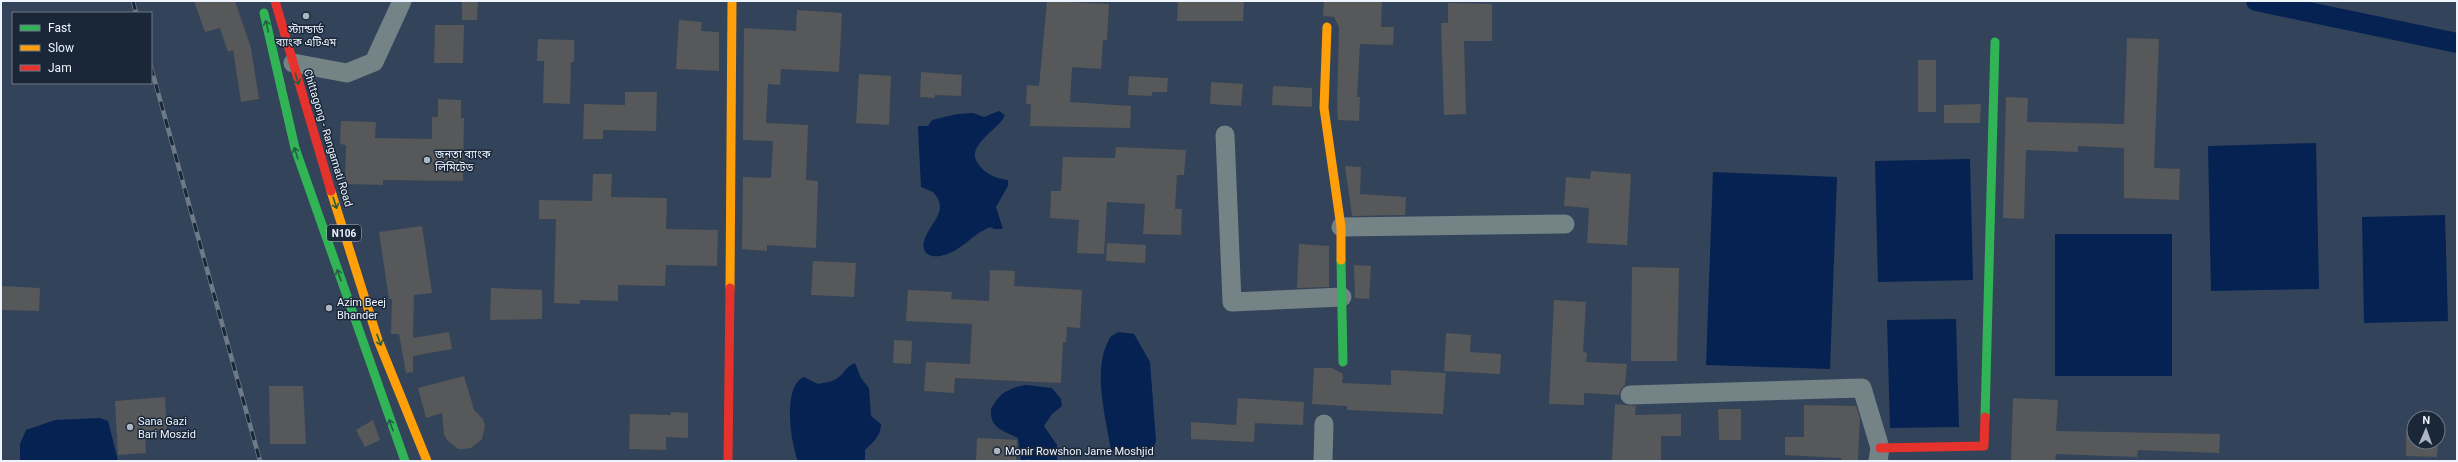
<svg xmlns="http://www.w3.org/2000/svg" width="2458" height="462" font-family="Roboto,'Noto Sans Bengali',sans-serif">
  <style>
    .water { fill: #052253 }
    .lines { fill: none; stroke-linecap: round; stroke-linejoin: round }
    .canal { stroke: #052253; stroke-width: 20 }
    .building { fill: #575859 }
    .street { stroke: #748386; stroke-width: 19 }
    .fast { stroke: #30b455; stroke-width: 9 }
    .slow { stroke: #ff9f0a; stroke-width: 9 }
    .jam { stroke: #e5322d; stroke-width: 9 }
    .rail-casing { stroke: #6e7a86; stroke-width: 4.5 }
    .rail { stroke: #1a2739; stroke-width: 3; stroke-dasharray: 9; stroke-linecap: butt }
    .oneway { stroke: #235f44 }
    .poi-dot { fill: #acb6c4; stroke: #1a2739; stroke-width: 1.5 }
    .labels { text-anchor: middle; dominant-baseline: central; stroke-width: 3; stroke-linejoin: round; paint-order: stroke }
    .shield { fill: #1a2739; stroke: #aeb6c3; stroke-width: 1 }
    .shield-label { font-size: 10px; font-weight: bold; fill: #edf4fe }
    .poi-label { font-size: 11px; fill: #edf4fe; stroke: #1a2739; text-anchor: start }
    .street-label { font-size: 11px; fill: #edf4fe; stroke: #1a2739 }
  </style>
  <rect width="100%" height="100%" fill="#334359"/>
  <g class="water">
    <path d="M999,111l6,4c-6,15 -42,31 -26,50 8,10 16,13 29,15v6l-12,21 7,22h-9l-4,-2c-21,9 -27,24 -50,29 -12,2 -20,-5 -15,-18 6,-16 25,-28 8,-46l-12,-5 -3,-61h10l4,-6 25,-6 16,-1 11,4z"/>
    <path d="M2316,143l3,146 -108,2 -3,-145z"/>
    <path d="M1970,159l3,121 -95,2 -3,-121z"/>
    <path d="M1713,172l124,5 -7,192 -124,-4z"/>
    <path d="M2445,215l3,106 -84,2 -2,-106z"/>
    <rect x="2055" y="234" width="117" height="142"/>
    <path d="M1956,319l3,108 -69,1 -3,-108z"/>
    <path d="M1119,332l15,2 16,28 6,79 -2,6 -29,6 -14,-3c-5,-31 -19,-82 -2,-110 1,-4 6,-6 10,-8z"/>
    <path d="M855,363l6,15 8,10 2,28 10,8c0,12 -8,18 -16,26v11h-67c-7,-18 -16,-75 6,-84l14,7c5,-1 13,-2 18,-5 9,-5 8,-12 19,-16z"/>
    <path d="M1026,385l26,3 9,11 1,7 -10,8 -8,12 13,19v16h-25l-3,-2 -8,2 -3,-23c-14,-7 -29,-10 -27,-29 8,-16 18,-21 35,-24z"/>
    <path d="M100,418l8,3 10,40h-98v-17l6,-14 29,-10z"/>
  </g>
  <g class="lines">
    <path class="canal" d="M2256,1l201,42"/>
  </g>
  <g class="building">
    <path d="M194,1h41l16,47 8,51 -18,3 -8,-52 -5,2 -8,-24 -15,4z"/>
    <path d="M462,1h16l-1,19h-15z"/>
    <path d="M1047,1l62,3 -2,36h-4l-2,29 -29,-2 -2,35 61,4 -1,22 -100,-2 1,-22h-5l1,-19 12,1z"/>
    <path d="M1178,1h66l-1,20h-66z"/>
    <path d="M1324,1h58l-1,26h13l-1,18 -33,-1 -3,53h3l-1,24 -21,-1 -1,-13 2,-80 -5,-10 -11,-1z"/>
    <path d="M1448,3l44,1v37h-28l2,73 -22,1 -3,-92h7z"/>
    <path d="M797,10l45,3 -3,59 -58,-3 -1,16 -12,-1 -2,39 42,2 -2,55 12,1 -2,67 -49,-3v6l-25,-2 1,-72 28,1 2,-37 -30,-1 1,-112 52,3z"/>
    <path d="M679,20l23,2 -1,9 18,1v39l-43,-2z"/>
    <path d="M435,25h29l-1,38h-29z"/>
    <path d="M2127,38l32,1 -5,129 26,1 -1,31 -55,-2v-50l-46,-2v6l-52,-2 -2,69 -21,-1 3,-121 22,1 -1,24 97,2z"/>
    <path d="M538,39l36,1v22h-3l-1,42 -27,-1 1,-42h-7z"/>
    <rect x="1918" y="60" width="18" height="52"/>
    <path d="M921,72l41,3 -1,21 -26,-1v3l-15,-1z"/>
    <path d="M859,74l32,2 -2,49 -33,-2z"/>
    <path d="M1129,76l39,2 -1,14h-15v4l-24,-1z"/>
    <path d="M1211,82l32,2 -2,22 -31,-2z"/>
    <path d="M1273,86l39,2v19l-40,-2z"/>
    <path d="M625,92h32l-1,39 -53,-1v9h-20l1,-35 41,1z"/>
    <path d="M438,99l23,1v18h3l-1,63 -80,-1v5l-38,-1 1,-39 -6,-1 1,-23 35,1 -1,16 57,1v-22h6z"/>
    <path d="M1981,104l-1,19h-36v-18z"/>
    <path d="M1116,147l70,3 -2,25h-7l-2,34h7l-1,26 -38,-1 2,-30 -38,-2 -3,52 -27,-1 2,-33 -29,-2 1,-27h10l2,-34 52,1z"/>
    <path d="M1345,166l16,1 -1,27 46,3 -1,18 -53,1z"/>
    <path d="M1591,171l40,3 -4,71 -40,-2 2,-35 -25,-2 2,-29 24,2z"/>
    <path d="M593,174h19l-1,23 56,1 -1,31 52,1 -1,36 -51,-1 -1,21 -47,-1v16l-38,-1v4l-26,-1 2,-84h-17v-19l53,1z"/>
    <path d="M422,226l10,67 -18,2 -1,43 36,-6 3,17 -39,7v16l-7,1 -7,-39h-8l1,-35h-3l-10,-67z"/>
    <path d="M1107,243l39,2 -1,18 -39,-2z"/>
    <path d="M1299,244l30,2v41l-32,1z"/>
    <path d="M813,261l43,2 -2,34 -43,-2z"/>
    <path d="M1354,265l17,1 -2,33 -14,-1z"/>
    <path d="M1632,267l47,1 -2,93h-46z"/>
    <path d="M990,270l25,1 -1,15 68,4 -2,38 -13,-1 -1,15h-3l-2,41 -106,-5 -1,15 -30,-2 2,-29 44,2 2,-40 -66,-3 2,-31 44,2 -1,7 38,2z"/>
    <path d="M1,286l39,2 -1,23 -38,-1z"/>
    <path d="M491,288l51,2v29l-52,1z"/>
    <path d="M1554,300l32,2 -3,50 4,1 -1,9 41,2 -2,21 -4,4 -2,6 -35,-2v12l-35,-1z"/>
    <path d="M1446,333l25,2 -1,17 31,2 -1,20 -56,-3z"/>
    <path d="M894,340l18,1 -1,23 -18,-1z"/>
    <path d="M1314,368h18l11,6 -1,9 49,2v-15l55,3 -3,41 -96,-4v-4l-35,-2z"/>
    <path d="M464,376l10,34 9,9 2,7 -3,13 -11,9 -7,1h-6l-11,-9 -3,-6 -2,-21 -16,5 -8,-30z"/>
    <path d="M269,386h34l3,58h-36z"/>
    <path d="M165,397l2,33 -22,2 1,21 -28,2 -3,-54z"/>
    <path d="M1238,398l66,4 -1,23 -48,-2 -1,19 -63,-3v-17l45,3z"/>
    <path d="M2013,398l45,2 -2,31 164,3 -1,19 -81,-3 -1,7 -81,-3 -1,7h-44z"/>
    <path d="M1615,404l21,2 -1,9 46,-1v22h-20v25h-49z"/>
    <path d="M1804,405l52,1 4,12 -2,43h-17v-3l-56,-3v-18h19z"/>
    <path d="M1718,409h23v31h-22z"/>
    <path d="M671,412l17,1v25l-22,-1v13l-37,-1 1,-35 41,1z"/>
    <path d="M373,420l7,20 -15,7 -9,-17z"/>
    <path d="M2406,430h8v12h24l-1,15 -31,-1z"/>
    <path d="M977,438l40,2 -1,21h-40z"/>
  </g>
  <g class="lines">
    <g class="street">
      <path d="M293,63l54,10 27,-11 28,-61"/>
      <path d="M1225,135l7,167 110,-5"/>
      <path d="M1341,227l224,-3"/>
      <path d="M1630,395l232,-7 18,60 -2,13"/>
      <path d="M1323,461l1,-37"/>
    </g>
    <g class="fast">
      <path d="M264,13l31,135 110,313"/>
      <path d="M1341,260l2,102"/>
      <path d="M1985,417l10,-375"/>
    </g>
    <g class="slow">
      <path d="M1327,27l-3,81 17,119v33"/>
      <path d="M331,191l47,149 49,121"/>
      <path d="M730,288l2,-287"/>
    </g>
    <g class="jam">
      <path d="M275,1l56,190"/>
      <path d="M1880,448l104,-2 1,-29"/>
      <path d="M728,461l2,-173"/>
    </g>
    <g class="rail-casing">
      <g id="rail">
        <path d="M133,1l3,12"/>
        <path d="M151,67l109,394"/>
      </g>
    </g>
    <use href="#rail" class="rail"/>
  </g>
  <defs><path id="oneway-shaft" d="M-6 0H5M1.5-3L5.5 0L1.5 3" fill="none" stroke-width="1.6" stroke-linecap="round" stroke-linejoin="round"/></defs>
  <g class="oneway">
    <use href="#oneway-shaft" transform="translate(267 26) rotate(-103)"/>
    <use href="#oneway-shaft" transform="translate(297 79) rotate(73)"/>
    <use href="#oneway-shaft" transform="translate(296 153) rotate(-108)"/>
    <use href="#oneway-shaft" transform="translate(335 203) rotate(72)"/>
    <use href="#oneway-shaft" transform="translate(339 275) rotate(-109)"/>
    <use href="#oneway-shaft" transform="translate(379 340) rotate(70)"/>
    <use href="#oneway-shaft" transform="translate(391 425) rotate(-109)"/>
  </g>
  <g class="poi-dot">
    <circle cx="306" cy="16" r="4"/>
    <circle cx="427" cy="160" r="4"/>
    <circle cx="329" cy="308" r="4"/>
    <circle cx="130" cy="427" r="4"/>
    <circle cx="997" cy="451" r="4"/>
  </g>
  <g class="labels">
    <rect class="shield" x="327" y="225" width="34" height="16" rx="3"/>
    <g class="shield-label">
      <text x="344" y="233">N106</text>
    </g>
    <g class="poi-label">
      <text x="306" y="29" text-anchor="middle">স্ট্যান্ডার্ড<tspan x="306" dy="13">ব্যাংক এটিএম</tspan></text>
      <text x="435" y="154">জনতা ব্যাংক<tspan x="435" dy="13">লিমিটেড</tspan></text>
      <text x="337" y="302">Azim Beej<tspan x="337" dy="13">Bhander</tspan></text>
      <text x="138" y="421">Sana Gazi<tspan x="138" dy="13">Bari Moszid</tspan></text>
      <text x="1005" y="451">Monir Rowshon Jame Moshjid</text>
    </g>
    <g class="street-label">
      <text transform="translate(328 138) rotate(73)">Chittagong - Rangamati Road</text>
    </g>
  </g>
  <rect width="2458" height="462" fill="none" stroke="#edf4fe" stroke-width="4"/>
  <rect x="12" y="12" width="140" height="72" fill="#1a2739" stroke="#6e7988"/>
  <rect x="20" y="25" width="20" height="6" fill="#30b455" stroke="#6e7988"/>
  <text x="48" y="32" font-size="12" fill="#edf4fe">Fast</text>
  <rect x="20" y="45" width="20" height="6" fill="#ff9f0a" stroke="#6e7988"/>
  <text x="48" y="52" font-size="12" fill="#edf4fe">Slow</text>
  <rect x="20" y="65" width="20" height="6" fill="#e5322d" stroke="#6e7988"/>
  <text x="48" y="72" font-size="12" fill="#edf4fe">Jam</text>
  <g transform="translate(2426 430) rotate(2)"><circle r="19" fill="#1a2739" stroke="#6e7988"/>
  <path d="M0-3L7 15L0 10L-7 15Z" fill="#acb6c4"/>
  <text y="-6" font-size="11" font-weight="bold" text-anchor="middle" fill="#edf4fe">N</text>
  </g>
</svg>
